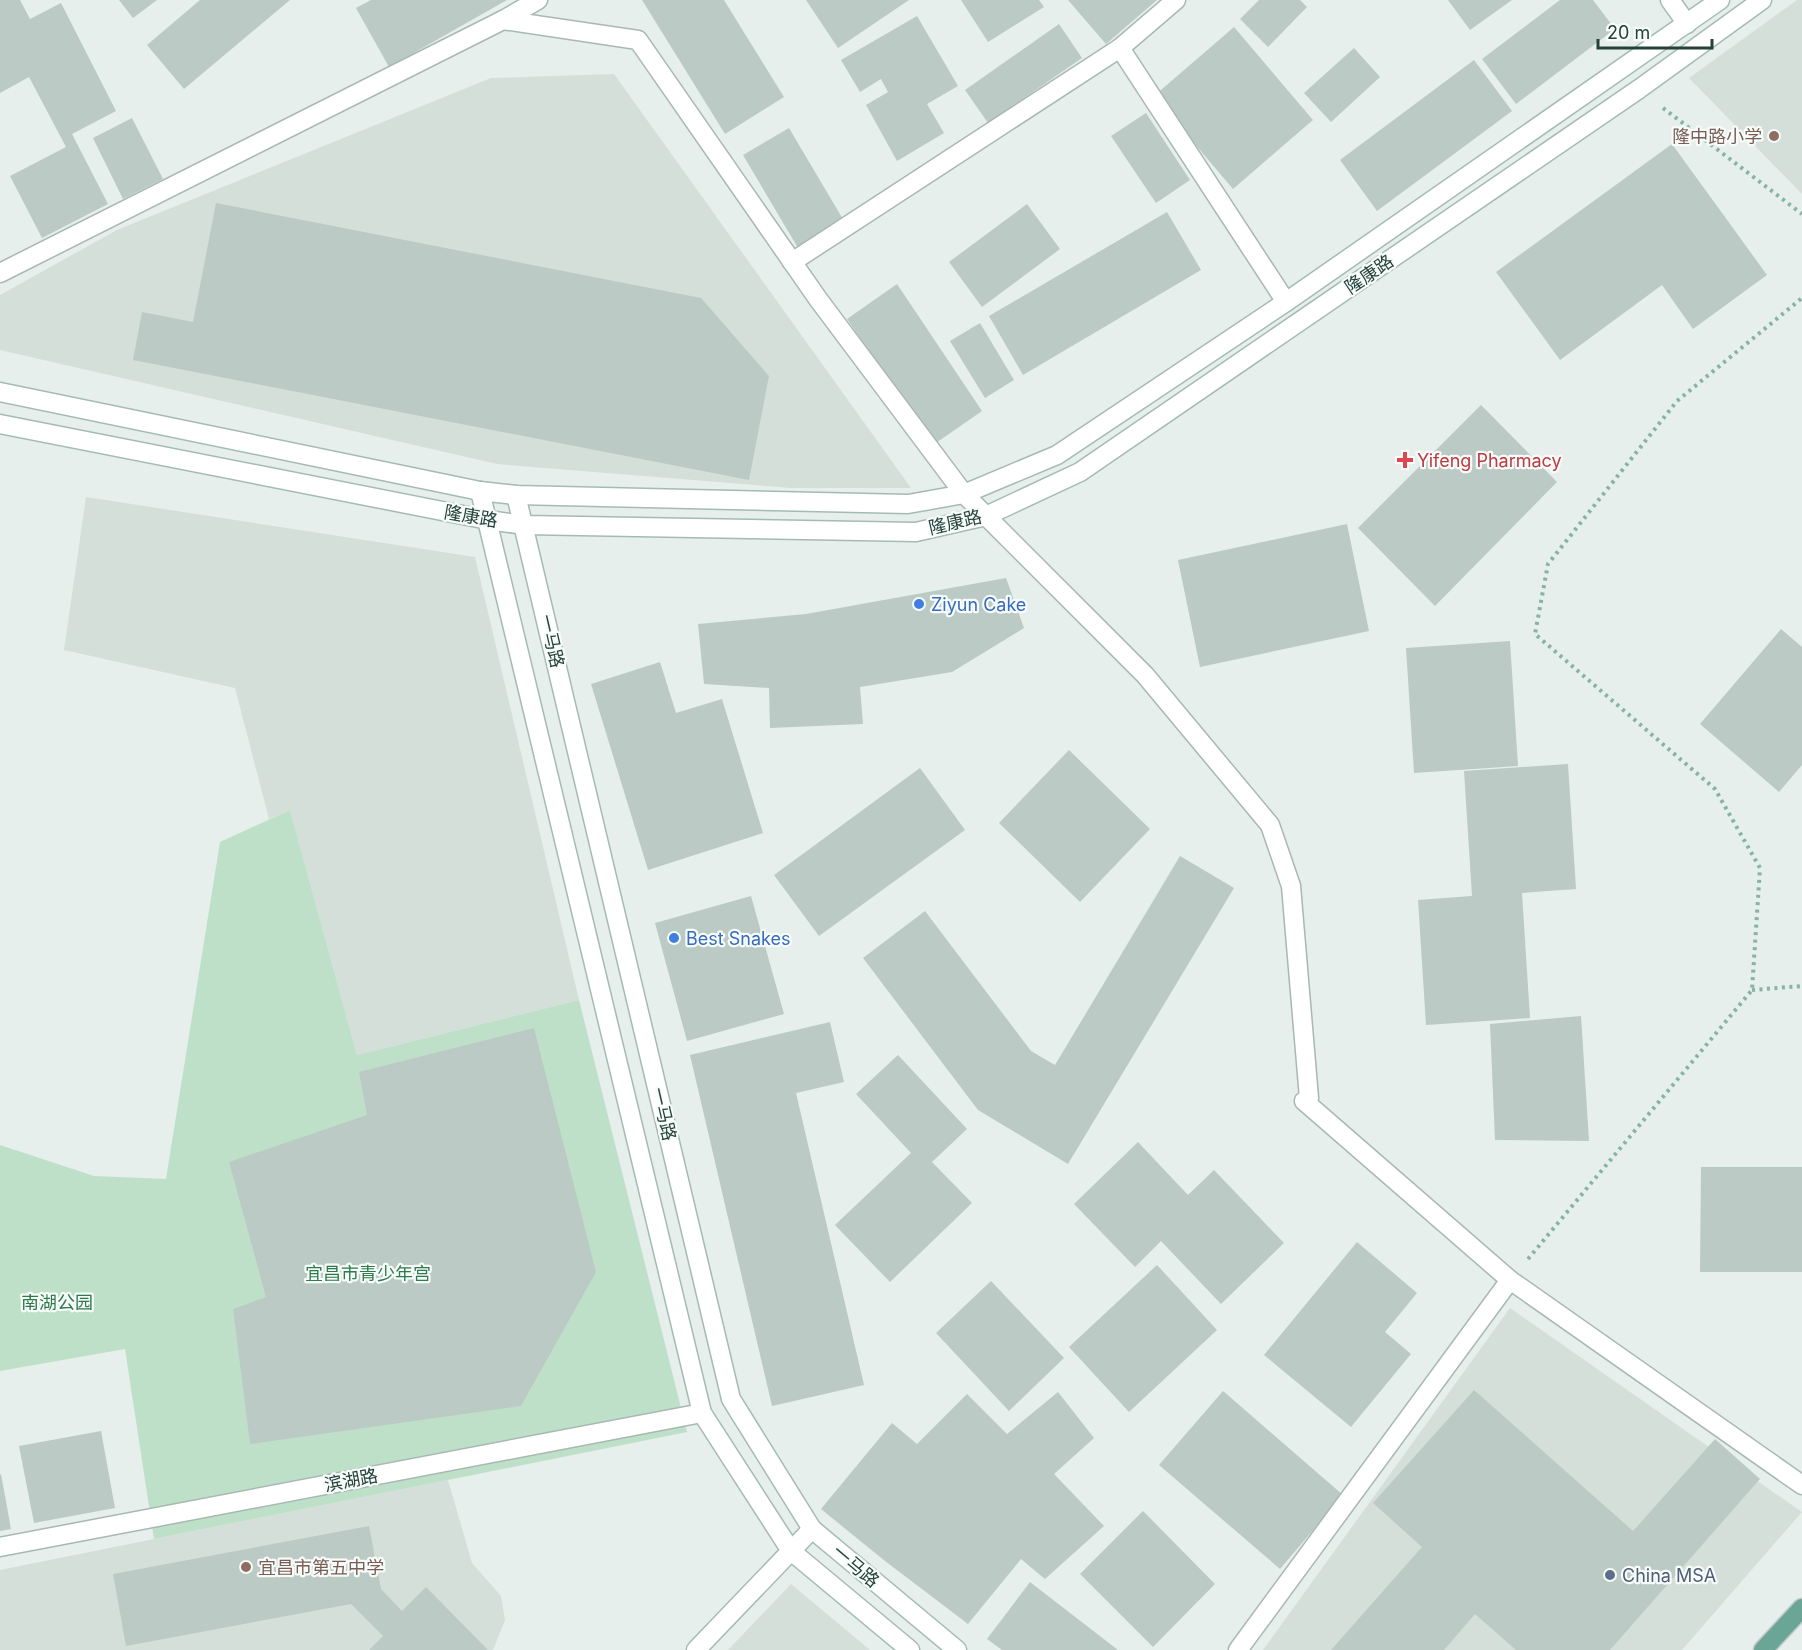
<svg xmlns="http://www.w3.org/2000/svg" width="1802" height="1650" font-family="Inter,'Noto Sans SC',sans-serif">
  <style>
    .built { fill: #d4dfda }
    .green { fill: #bfe0c8 }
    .building { fill: #bbcac4 }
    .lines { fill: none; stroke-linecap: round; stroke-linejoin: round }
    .lane-casing { stroke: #a8b8b2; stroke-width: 21 }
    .street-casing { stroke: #a8b8b2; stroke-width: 21 }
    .secondary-casing { stroke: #a4bbb3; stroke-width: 21 }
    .primary-casing { stroke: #c2cac8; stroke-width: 21 }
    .path { stroke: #86b3a5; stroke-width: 4; stroke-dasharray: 3 4.5; stroke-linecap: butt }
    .lane { stroke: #fff; stroke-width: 18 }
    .street { stroke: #fff; stroke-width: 18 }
    .secondary { stroke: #fff; stroke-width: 18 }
    .primary { stroke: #6aa596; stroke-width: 18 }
    .education-dot { fill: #8d6e63; stroke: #f7fbf9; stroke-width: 2 }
    .health-dot { fill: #e0444e; stroke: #f7fbf9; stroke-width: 2 }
    .shop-dot { fill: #3f7fe0; stroke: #f7fbf9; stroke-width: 2 }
    .service-dot { fill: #5c6f8a; stroke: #f7fbf9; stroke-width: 2 }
    .labels { text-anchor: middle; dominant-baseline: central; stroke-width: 4.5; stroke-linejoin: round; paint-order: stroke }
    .education-label { font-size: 18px; fill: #785e54; stroke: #f7fbf9; text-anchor: end }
    .street-label { font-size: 18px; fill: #24423a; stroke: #f7fbf9 }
    .health-label { font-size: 18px; fill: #be3a42; stroke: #f7fbf9; text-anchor: start }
    .shop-label { font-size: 18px; fill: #366cbe; stroke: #f7fbf9; text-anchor: start }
    .park-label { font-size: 18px; fill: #2d7a4b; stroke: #f7fbf9 }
    .service-label { font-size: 18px; fill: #4e5e75; stroke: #f7fbf9; text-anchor: start }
  </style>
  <rect width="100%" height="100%" fill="#e6efeb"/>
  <g class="built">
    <path d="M1797,0h5v194l-113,-116z"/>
    <path d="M614,74l297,414h-121l-293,-24 -497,-114v-55l117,-65 374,-152z"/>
    <path d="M86,497l389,60 104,443 -222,55 -67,-245 -21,9 -34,-131 -171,-38z"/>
    <path d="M1510,1308l292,204 -120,138h-419z"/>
    <path d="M448,1480l24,83 29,33 4,24 -12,30h-493v-80z"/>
    <path d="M791,1584l79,66h-142z"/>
  </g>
  <path class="green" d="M290,810l67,245 222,-55 108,432 -533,107 -29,-190 -125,22v-226l94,31 72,3 54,-337z"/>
  <g class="building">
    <path d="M0,0h20l10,19 31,-16 55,108 -44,23 36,70 -66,34 -32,-62 56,-29 -37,-70 -29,16z"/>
    <path d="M119,0h38l-24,18z"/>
    <path d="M200,0h90l-106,89 -37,-44z"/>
    <path d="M371,0h136l-118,67 -33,-59z"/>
    <path d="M642,0h82l60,97 -59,37z"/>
    <path d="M806,0h103l-71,48z"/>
    <path d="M961,0h78l5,7 -56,35z"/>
    <path d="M1068,0h89l-51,44z"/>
    <path d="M1259,0h41l7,7 -39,40 -28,-28z"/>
    <path d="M1448,0h64l-42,30z"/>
    <path d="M1560,0h33l22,29 -99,75 -34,-45z"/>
    <path d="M917,16l41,70 -31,18 17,29 -47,28 -31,-56 22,-13 -7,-13 -21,13 -19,-32z"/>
    <path d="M1059,24l23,34 -94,65 -23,-33z"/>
    <path d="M1234,27l79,93 -80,69 -79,-93z"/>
    <path d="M1354,48l26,29 -49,45 -27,-29z"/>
    <path d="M1474,60l38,51 -135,100 -37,-51z"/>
    <path d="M1146,113l44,67 -34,23 -45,-67z"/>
    <path d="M132,118l31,61 -40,20 -30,-61z"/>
    <path d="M789,128l55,93 -46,27 -55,-93z"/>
    <path d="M1672,144l95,131 -74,54 -31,-44 -102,75 -64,-88z"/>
    <path d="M216,203l485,95 68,78 -20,104 -616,-120 9,-48 51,10z"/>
    <path d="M1027,204l33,45 -78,58 -33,-45z"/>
    <path d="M1167,212l34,58 -178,105 -34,-59z"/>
    <path d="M897,284l85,127 -49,34 -86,-126z"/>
    <path d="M980,323l34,57 -29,18 -35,-57z"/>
    <path d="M1481,405l76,77 -122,124 -77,-78z"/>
    <path d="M1347,524l22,107 -169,36 -22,-107z"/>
    <path d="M1006,578l18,50 -72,44 -92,15 3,37 -93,4 -1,-40 -65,-4 -6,-60 108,-10z"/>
    <path d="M1781,629l21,18v118l-23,27 -79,-68z"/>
    <path d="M1510,641l8,125 -104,7 -8,-125z"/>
    <path d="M660,662l16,51 46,-14 41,134 -115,37 -57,-186z"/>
    <path d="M1069,750l81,79 -70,73 -81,-79z"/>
    <path d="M1568,764l8,125 -54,4 8,125 -104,7 -8,-125 54,-4 -8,-125z"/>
    <path d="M920,768l45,62 -146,106 -45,-61z"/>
    <path d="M1180,856l54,32 -166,276 -90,-54 -115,-152 62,-47 106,140 24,14z"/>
    <path d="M751,896l33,118 -97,27 -32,-118z"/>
    <path d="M1581,1016l8,125 -94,-1 -5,-116z"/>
    <path d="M830,1022l14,60 -48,11 68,292 -92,21 -82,-351z"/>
    <path d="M534,1028l62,244 -75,134 -271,38 -17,-135 33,-12 -37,-135 138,-47 -8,-43z"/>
    <path d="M898,1055l69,74 -35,33 40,41 -82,79 -55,-57 76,-72 -55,-59z"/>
    <path d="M1138,1142l50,53 26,-25 70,73 -63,61 -60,-63 -26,26 -61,-63z"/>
    <path d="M1701,1167h101v105h-102z"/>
    <path d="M1357,1242l60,51 -32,39 26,22 -60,73 -87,-72z"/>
    <path d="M1157,1265l60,65 -88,82 -60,-65z"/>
    <path d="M991,1281l73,77 -55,53 -73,-78z"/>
    <path d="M1474,1390l159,141 82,-92 45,40 -150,171h-94l-41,-36 -31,36h-113l91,-103 -49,-44z"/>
    <path d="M1223,1391l120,104 -63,74 -121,-104z"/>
    <path d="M1058,1392l36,46 -40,36 50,52 -59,53 -24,-20 -53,65 -83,-63 -64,-52 71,-86 25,21 50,-50 40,40z"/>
    <path d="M101,1431l14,77 -81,15 -15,-77z"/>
    <path d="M1,1474l10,55 -11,2v-56z"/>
    <path d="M1143,1511l72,73 -62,63 -73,-73z"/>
    <path d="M369,1526l12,63 21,22 24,-24 62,63h-119l14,-14 -32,-32 -225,42 -13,-72z"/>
    <path d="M1030,1582l88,68h-116l-15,-11z"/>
  </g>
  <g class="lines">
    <g class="lane-casing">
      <g id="lane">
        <path d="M1670,0l17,24"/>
        <path d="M503,20l35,-20"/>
        <path d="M1120,48l166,254"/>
        <path d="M792,262l328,-214 56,-48"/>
        <path d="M1238,1650l272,-370"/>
      </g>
    </g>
    <g class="street-casing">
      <g id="street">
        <path d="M0,273l503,-253 135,20 180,259 146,195 181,181 125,150 21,61 18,212 -5,3 206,179 292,205"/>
        <path d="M0,1547l702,-134"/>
      </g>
    </g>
    <g class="secondary-casing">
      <g id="secondary">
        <path d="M0,392l480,99 36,4 392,9 56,-10 93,-39 229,-153 434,-302"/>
        <path d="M0,424l488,96 36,5 392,7 70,-16 94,-44 559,-383 123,-89"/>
        <path d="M480,491l222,922 89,138 119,99"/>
        <path d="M516,495l215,904 81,130 145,121"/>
        <path d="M696,1650l116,-121"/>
      </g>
    </g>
    <g class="primary-casing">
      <path id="primary" d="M1763,1650l39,-42"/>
    </g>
    <g class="path">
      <path d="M1663,108l139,106"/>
      <path d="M1752,990l50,-4"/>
      <path d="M1528,1259l224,-269 8,-122 -45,-79 -180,-155 13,-70 129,-163 125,-103"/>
    </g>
    <use href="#lane" class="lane"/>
    <use href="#street" class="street"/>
    <use href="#secondary" class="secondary"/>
    <use href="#primary" class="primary"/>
  </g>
  <g class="education-dot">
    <circle cx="1774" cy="136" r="6"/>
    <circle cx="246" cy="1567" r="6"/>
  </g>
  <path class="health-dot" d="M1402 451h6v6h6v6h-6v6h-6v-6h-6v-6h6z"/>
  <g class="shop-dot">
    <circle cx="919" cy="604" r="6"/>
    <circle cx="674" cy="938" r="6"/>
  </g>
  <circle class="service-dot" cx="1610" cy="1575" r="6"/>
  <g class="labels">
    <g class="education-label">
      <text x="1762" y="136">隆中路小学</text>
      <text x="258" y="1567" text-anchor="start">宜昌市第五中学</text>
    </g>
    <g class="street-label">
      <text transform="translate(1369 274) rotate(-34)">隆康路</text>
      <text transform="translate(471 516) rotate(10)">隆康路</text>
      <text transform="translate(955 522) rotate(-13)">隆康路</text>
      <text transform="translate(552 641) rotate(77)">一马路</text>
      <text transform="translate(664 1114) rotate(77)">一马路</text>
      <text transform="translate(351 1480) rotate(-11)">滨湖路</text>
      <text transform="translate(856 1566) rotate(40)">一马路</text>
    </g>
    <g class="health-label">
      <text x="1417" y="460">Yifeng Pharmacy</text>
    </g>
    <g class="shop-label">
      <text x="931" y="604">Ziyun Cake</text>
      <text x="686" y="938">Best Snakes</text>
    </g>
    <g class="park-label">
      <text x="368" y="1273">宜昌市青少年宫</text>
      <text x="57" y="1302">南湖公园</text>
    </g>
    <g class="service-label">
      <text x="1622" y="1575">China MSA</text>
    </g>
  </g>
  <path d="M1598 39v9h114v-9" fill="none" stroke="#24423a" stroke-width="3"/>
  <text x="1607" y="39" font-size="18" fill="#24423a" stroke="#f7fbf9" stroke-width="4.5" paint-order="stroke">20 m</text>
</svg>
